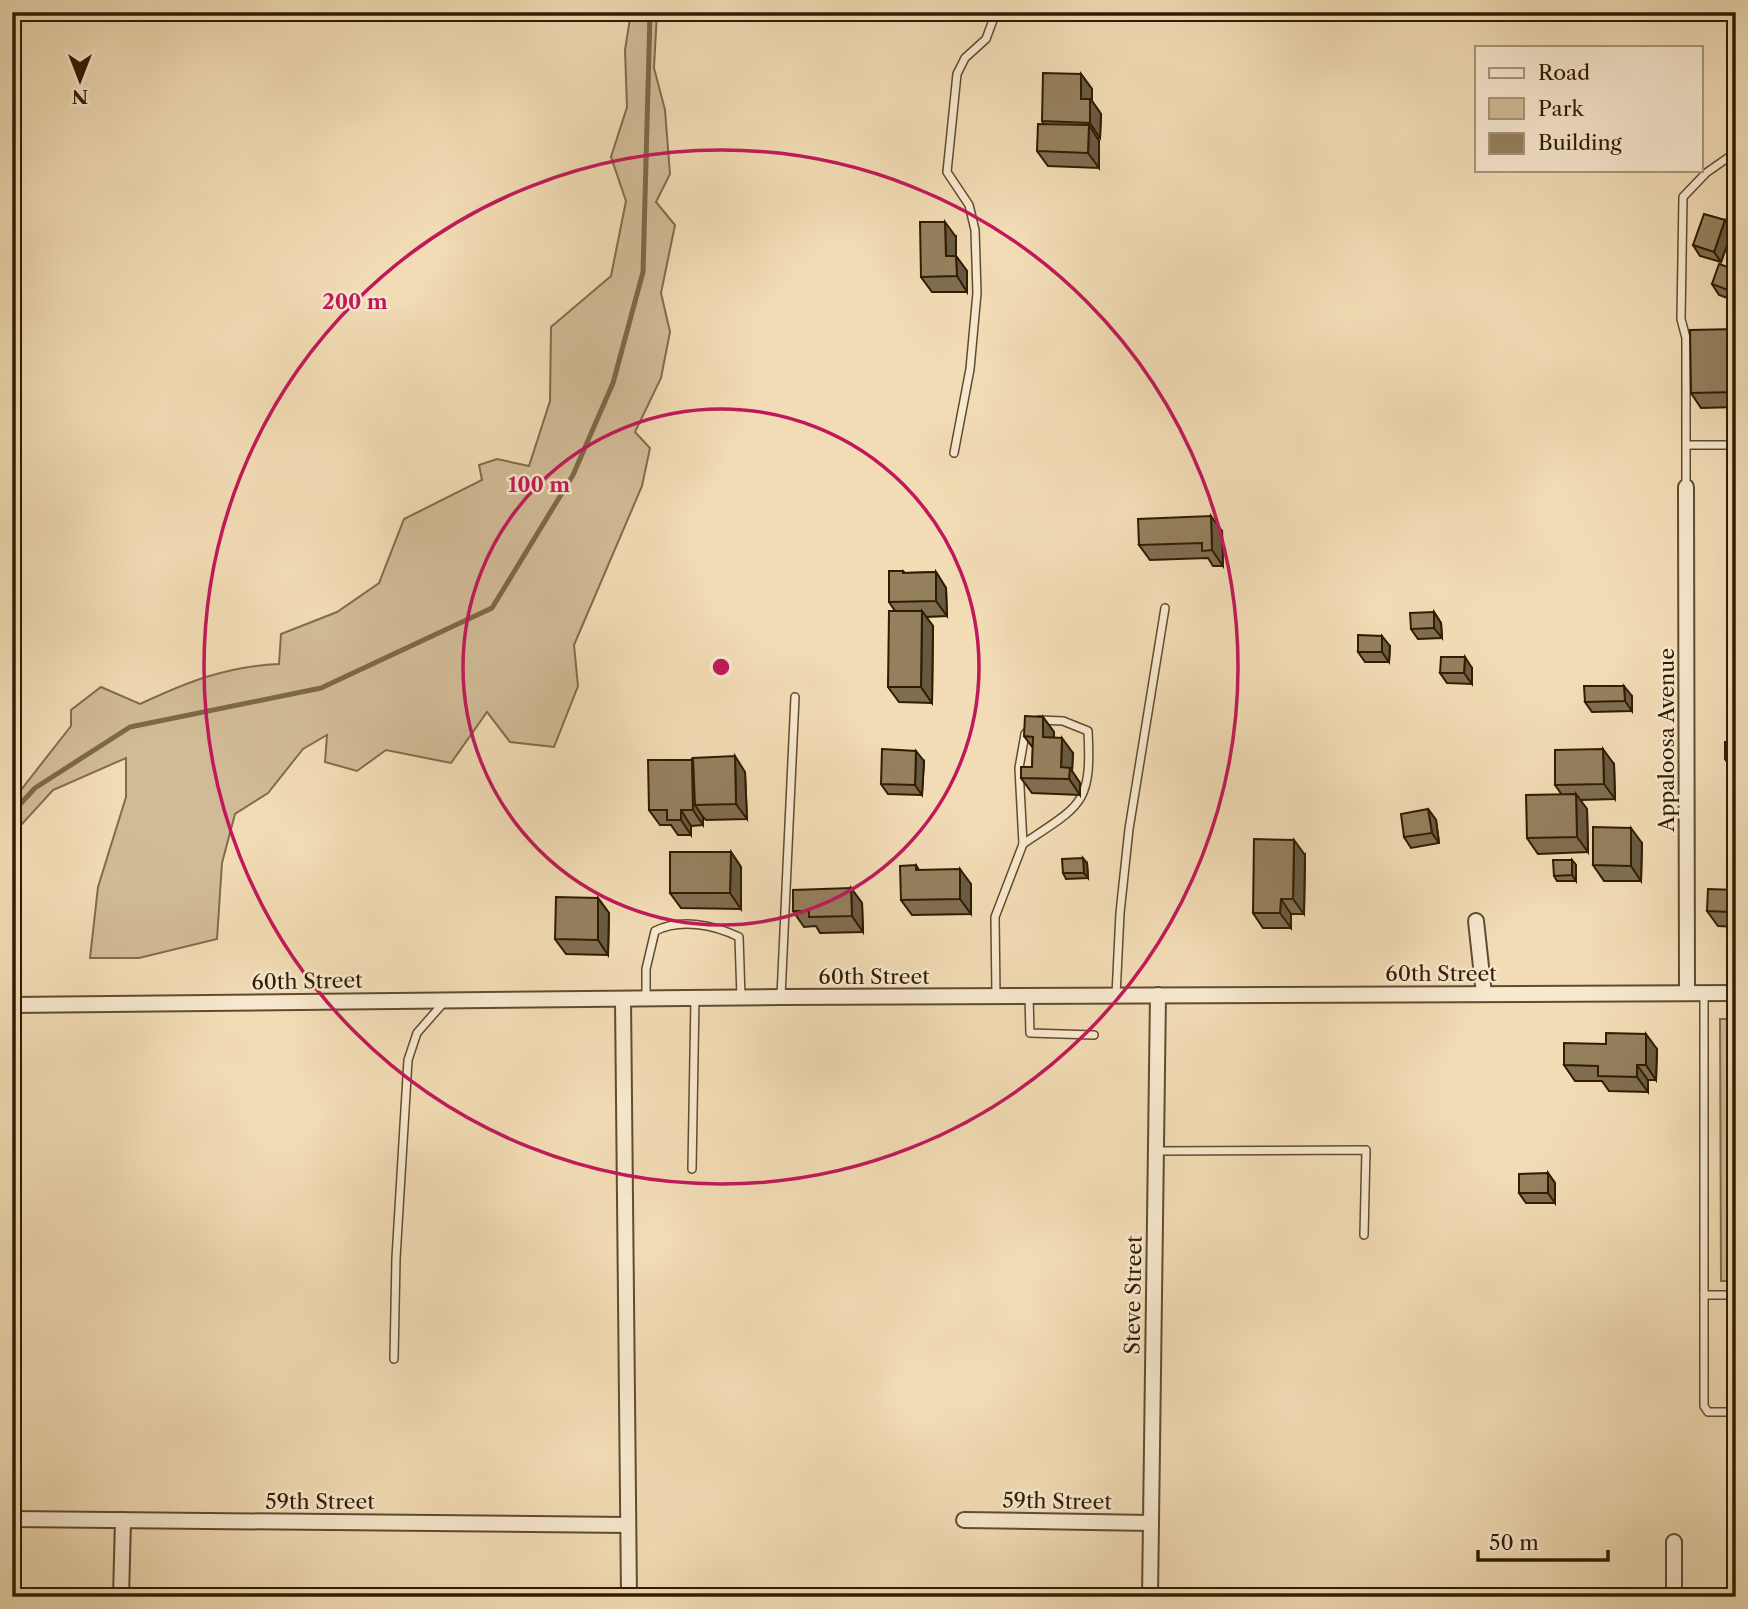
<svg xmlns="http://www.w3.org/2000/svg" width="1748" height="1609" font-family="'Libre Caslon Text',serif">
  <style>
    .green { fill: #d1bb96; stroke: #806c4b; stroke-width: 2 }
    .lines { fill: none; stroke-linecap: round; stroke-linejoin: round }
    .stream { stroke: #7d6847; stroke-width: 5 }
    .lane-casing { stroke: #604c2d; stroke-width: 10 }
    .street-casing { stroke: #604c2d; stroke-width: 18 }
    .lane { stroke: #f7e8cf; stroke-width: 7 }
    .street { stroke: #f7e8cf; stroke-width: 14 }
    .wall { fill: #806e51; stroke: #301c00; stroke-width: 2 }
    .shaded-wall { fill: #685a42; stroke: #301c00; stroke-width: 2 }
    .building { fill: #95805e; stroke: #301c00; stroke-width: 2 }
    .ring { fill: none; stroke: #c2185b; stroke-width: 3.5 }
    .labels { text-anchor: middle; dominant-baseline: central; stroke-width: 5; stroke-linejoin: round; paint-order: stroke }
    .street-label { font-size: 21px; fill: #301c00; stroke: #f7e8cf }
    .centre { fill: #c2185b; stroke: #f7e8cf; stroke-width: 3.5 }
    .ring-label { font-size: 21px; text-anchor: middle; font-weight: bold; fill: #c2185b; stroke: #f7e8cf; stroke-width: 5; stroke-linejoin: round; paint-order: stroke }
  </style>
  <rect width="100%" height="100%" fill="#f2dcb5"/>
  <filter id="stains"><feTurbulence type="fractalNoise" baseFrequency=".00286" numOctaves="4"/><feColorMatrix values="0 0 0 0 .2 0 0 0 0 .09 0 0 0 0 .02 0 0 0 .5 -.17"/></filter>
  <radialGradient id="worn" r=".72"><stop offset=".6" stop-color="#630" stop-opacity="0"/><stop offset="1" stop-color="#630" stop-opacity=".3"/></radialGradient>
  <g class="green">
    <path d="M631,12h26l-3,56 11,42 5,64 -14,28 19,23 -14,68 9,39 -9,46 -26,54 15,16 -8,38 -68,159 4,41 -24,61 -44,-5 -23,-30 -36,51 -65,-13 -29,21 -32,-9 2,-27 -24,14 -35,44 -33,21 -13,49 -5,76 -78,19h-49l8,-71 28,-90v-39l-73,32 -41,45v-40h5l54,-69v-16l30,-23 39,17c47,-22 87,-38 139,-40l2,-30 56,-22 42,-29 25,-64 78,-39 -3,-15 18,-6 32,7 21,-65 1,-74 60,-51 15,-75 -15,-44 16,-50 -2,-57z"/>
    <path d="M1720,1019h16v262h-15z"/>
  </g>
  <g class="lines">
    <path class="stream" d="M12,813l23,-25 95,-61 191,-39 171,-80 81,-133 40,-92 30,-111 7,-258"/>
    <g class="lane-casing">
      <g id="lane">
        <path d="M1687,445h49"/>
        <path d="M954,453l16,-84 7,-76 -2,-63 -6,-25 -22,-33 10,-98 8,-16 21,-19 10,-27"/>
        <path d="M1686,487v-149l-5,-19 2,-122 23,-24 30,-21"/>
        <path d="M1023,844c58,-39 69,-39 65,-113l-25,-10 -24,-1"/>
        <path d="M1704,993v413l4,6h28"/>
        <path d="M1116,995l4,-82 9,-84 36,-221"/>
        <path d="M781,996l14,-299"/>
        <path d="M996,996l-1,-79 28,-73 -4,-76 6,-34 5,-6"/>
        <path d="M1029,996l1,37 64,2"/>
        <path d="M646,998v-29l9,-38c26,-13 59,-6 84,6l2,60"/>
        <path d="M1156,1151l210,-1 -2,85"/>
        <path d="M692,1169l3,-171"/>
        <path d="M1704,1295h32"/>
        <path d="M394,1359l2,-101 12,-198 9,-27 28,-32"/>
      </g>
    </g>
    <g class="street-casing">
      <g id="street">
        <path d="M1686,487l1,506"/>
        <path d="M1476,921l8,73"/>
        <path d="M623,999l6,598"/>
        <path d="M12,1005l769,-8 955,-4"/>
        <path d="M12,1519l616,6"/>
        <path d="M964,1520l187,3"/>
        <path d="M1674,1542v55"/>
        <path d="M121,1597l2,-77"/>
        <path d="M1150,1597l8,-602"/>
      </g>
    </g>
    <use href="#lane" class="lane"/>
    <use href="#street" class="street"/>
  </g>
  <g class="wall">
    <path d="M1081,74l11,15v12l9,13 -1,24h-3l2,3v27l-51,-2 -11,-15 7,-27 -2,-3z"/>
    <path d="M1736,178v42l-6,-8z"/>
    <path d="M1725,220l7,11 -11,31 -21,-6 -7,-11z"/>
    <path d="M956,237v19l11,15v21h-35l-11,-15z"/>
    <path d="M1736,270v31l-17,-6 -7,-11z"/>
    <path d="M1736,329v78l-35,1 -10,-15z"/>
    <path d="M1736,480v49l-9,-13z"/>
    <path d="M1222,531l1,35h-10l-5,-8 -58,2 -11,-15z"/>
    <path d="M903,571l2,2 31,-1 10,16 1,28 -21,1 7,9 -1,77 -33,-1 -11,-15 7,-76 -6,-9z"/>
    <path d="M1434,612l7,11 1,15 -24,1 -7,-10z"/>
    <path d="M1390,646l-1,16h-24l-7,-10z"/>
    <path d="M1472,668v16l-25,-1 -7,-10z"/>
    <path d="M1632,696v15l-40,1 -7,-10z"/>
    <path d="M1043,717l11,15v5l19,16 -1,18 8,12v12l-48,-2 -11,-15 11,-11 1,-19 -9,-12z"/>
    <path d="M1736,742v27l-3,1 -8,-11z"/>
    <path d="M924,761l-2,34 -34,-1 -7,-10z"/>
    <path d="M694,762l51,10 2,47 -41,1 -3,-3v8l-12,1v9h-13l-7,-10h-11l-11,-15z"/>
    <path d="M1614,764l1,35 -35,1 7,9 1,43 -50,2 -11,-16 35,-43 -7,-10z"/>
    <path d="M1428,809l8,11 3,23 -28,5 -7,-11z"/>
    <path d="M1642,843l-1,38h-37l-11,-16z"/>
    <path d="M731,852l10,15v42l-60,-1 -11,-15z"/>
    <path d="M1305,855l-1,59h-13v14h-28l-10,-15z"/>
    <path d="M1572,860l4,5v16h-19l-3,-5z"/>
    <path d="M1087,863l1,15 -22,1 -3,-6z"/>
    <path d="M916,865l3,5 52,14v30l-59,1 -11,-15z"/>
    <path d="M851,888l11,15 1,29 -43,1 -4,-7 -12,1 -11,-16z"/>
    <path d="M1736,890v37l-18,-1 -11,-15z"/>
    <path d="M598,898l11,15 -1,42 -42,-1 -11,-15z"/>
    <path d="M1657,1049l-1,31h-8v12l-39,-1 -7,-10h-27l-11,-16z"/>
    <path d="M1548,1173l7,10v20h-29l-7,-10z"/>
  </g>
  <g class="shaded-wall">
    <path d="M1081,74l11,15v12l9,13 -1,24 -10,-15 -9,-24z"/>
    <path d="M1089,125l10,16v27l-11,-15z"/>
    <path d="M1725,220l7,11 -11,31 -7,-10z"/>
    <path d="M945,222l11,15v34l-10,-15z"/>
    <path d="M956,256l11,15v21l-10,-16z"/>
    <path d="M12,480l3,4v21l-3,-5z"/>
    <path d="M1211,516l11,15 1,35 -11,-16z"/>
    <path d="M936,572l10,16 1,28 -11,-15z"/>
    <path d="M922,611l11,15 -1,77 -11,-16z"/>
    <path d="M1434,612l7,11 1,15 -8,-10z"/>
    <path d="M1382,636l8,10 -1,16 -7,-10z"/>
    <path d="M1465,657l7,11v16l-8,-11z"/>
    <path d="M1624,686l8,10v15l-7,-10z"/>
    <path d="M1043,717l11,15 -1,20 -10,-15z"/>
    <path d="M1062,738l11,15 -1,18 8,12v12l-19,-28z"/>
    <path d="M1603,749l11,15 1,35 -11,-15z"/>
    <path d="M916,751l8,10 -2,34 -7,-10z"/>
    <path d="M735,756l10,16 2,47 -11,-15z"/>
    <path d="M692,760l11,15 -8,30 8,12v8l-10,-15z"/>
    <path d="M1576,794l11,15 1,43 -11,-15z"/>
    <path d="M1428,809l8,11 3,23 -7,-10z"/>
    <path d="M681,810l10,16v9l-10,-15z"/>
    <path d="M1631,828l11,15 -1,38 -10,-15z"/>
    <path d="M1294,840l11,15 -1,59 -11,-15z"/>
    <path d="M731,852l10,15v42l-11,-16z"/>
    <path d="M1083,858l4,5 1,15 -4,-5z"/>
    <path d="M1572,860l4,5v16l-4,-6z"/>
    <path d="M960,869l11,15v30l-11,-15z"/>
    <path d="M851,888l11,15 1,29 -11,-16z"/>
    <path d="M598,898l11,15 -1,42 -10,-15z"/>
    <path d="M1281,899l10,15v14l-11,-15z"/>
    <path d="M1646,1034l11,15 -1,31 -10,-15z"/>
    <path d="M1637,1065l11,15v12l-11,-15z"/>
    <path d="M1548,1173l7,10v20l-7,-10z"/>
  </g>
  <g class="building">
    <path d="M1043,73l38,1v25h9v24l-48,-2z"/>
    <path d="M1038,124l51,1 -1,28 -51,-2z"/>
    <path d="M1732,178h4v34h-6z"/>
    <path d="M1704,214l21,6 -11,32 -21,-7z"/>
    <path d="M920,222h25l1,34h10l1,20 -36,1z"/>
    <path d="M1719,264l17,6v23l-24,-9z"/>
    <path d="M1736,329v63l-45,1 -1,-63z"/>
    <rect x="1727" y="480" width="9" height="36"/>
    <path d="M1211,516l1,34 -10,1v-8l-63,2 -1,-26z"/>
    <path d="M889,571h14v2l33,-1v29l-47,1z"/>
    <path d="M889,611h33l-1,76h-33z"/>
    <path d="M1434,612v16l-23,1 -1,-16z"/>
    <path d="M1358,635l24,1v16h-24z"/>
    <path d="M1441,657h24l-1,16h-24z"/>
    <path d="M1584,686h40l1,15 -40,1z"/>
    <path d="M1025,716l18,1v20l19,1 -1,29 9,1 -1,11 -48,-1v-11h11l1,-30 -9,-1z"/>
    <rect x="1725" y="742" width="11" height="17"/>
    <path d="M882,749l34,2 -1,34 -34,-1z"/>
    <path d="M1603,749l1,35 -49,1v-35z"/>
    <path d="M735,756l1,48 -41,1 -2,-47z"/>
    <path d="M648,760h44l1,50h-12v10h-14v-10h-18z"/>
    <path d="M1576,794l1,43 -50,1 -1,-43z"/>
    <path d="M1428,809l4,24 -28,4 -3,-23z"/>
    <path d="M1593,827l38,1v38l-38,-1z"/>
    <path d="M1254,839l40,1 -1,59h-12l-1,14h-27z"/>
    <path d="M670,852h61l-1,41h-60z"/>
    <path d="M1083,858l1,15h-21l-1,-14z"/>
    <path d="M1553,860h19v15l-18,1z"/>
    <path d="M916,865v5l44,-1v30l-59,1 -1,-34z"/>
    <path d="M851,888l1,28 -43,1v-6h-16v-21z"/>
    <path d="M1708,889l28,1v29h-5v-7l-24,-1z"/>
    <path d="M556,897l42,1v42l-43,-1z"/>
    <path d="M1606,1033l40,1v31h-9v12l-39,-1v-10l-34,-1v-22l42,1z"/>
    <path d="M1548,1173v20h-29v-19z"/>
  </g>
  <g class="ring">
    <circle cx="721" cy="667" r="258"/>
    <circle cx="721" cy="667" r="517"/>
  </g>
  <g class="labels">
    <g class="street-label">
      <text transform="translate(1666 740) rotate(-90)">Appaloosa Avenue</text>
      <text x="1441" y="973">60th Street</text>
      <text x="874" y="976">60th Street</text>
      <text transform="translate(307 981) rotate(-1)">60th Street</text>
      <text transform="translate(1133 1295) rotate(-89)">Steve Street</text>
      <text x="320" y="1501">59th Street</text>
      <text transform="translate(1057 1501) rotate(1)">59th Street</text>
    </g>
  </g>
  <circle cx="721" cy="667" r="10" class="centre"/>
  <g class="ring-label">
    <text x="355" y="309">200 m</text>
    <text x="539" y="492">100 m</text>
  </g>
  <rect width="1748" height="1609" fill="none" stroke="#f2dcb5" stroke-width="42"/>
  <rect x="14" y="14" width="1720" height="1581" fill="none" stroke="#301c00" stroke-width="3.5"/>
  <rect x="21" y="21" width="1706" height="1567" fill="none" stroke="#301c00" stroke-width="2"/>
  <rect x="1475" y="46" width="228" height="126" fill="#f7e8cf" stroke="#a7967c" stroke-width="2"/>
  <rect x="1489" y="68" width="35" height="10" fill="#f7e8cf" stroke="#a7967c" stroke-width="2"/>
  <text x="1538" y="80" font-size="21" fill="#301c00">Road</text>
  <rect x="1489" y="98" width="35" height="21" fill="#d1bb96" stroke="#a7967c" stroke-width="2"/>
  <text x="1538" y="116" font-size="21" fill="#301c00">Park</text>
  <rect x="1489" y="133" width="35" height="21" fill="#95805e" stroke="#a7967c" stroke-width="2"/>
  <text x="1538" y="150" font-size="21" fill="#301c00">Building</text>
  <g transform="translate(80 80) rotate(180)" stroke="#f7e8cf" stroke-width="5" paint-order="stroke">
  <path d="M0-5L12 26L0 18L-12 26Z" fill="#301c00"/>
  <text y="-10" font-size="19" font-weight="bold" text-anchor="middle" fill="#301c00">N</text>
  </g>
  <path d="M1478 1550v10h130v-10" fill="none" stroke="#301c00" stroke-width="3.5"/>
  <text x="1489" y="1550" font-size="21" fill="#301c00" stroke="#f7e8cf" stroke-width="5" paint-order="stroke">50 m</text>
  <rect width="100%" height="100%" filter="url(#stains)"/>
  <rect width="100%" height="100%" fill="url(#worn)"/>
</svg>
